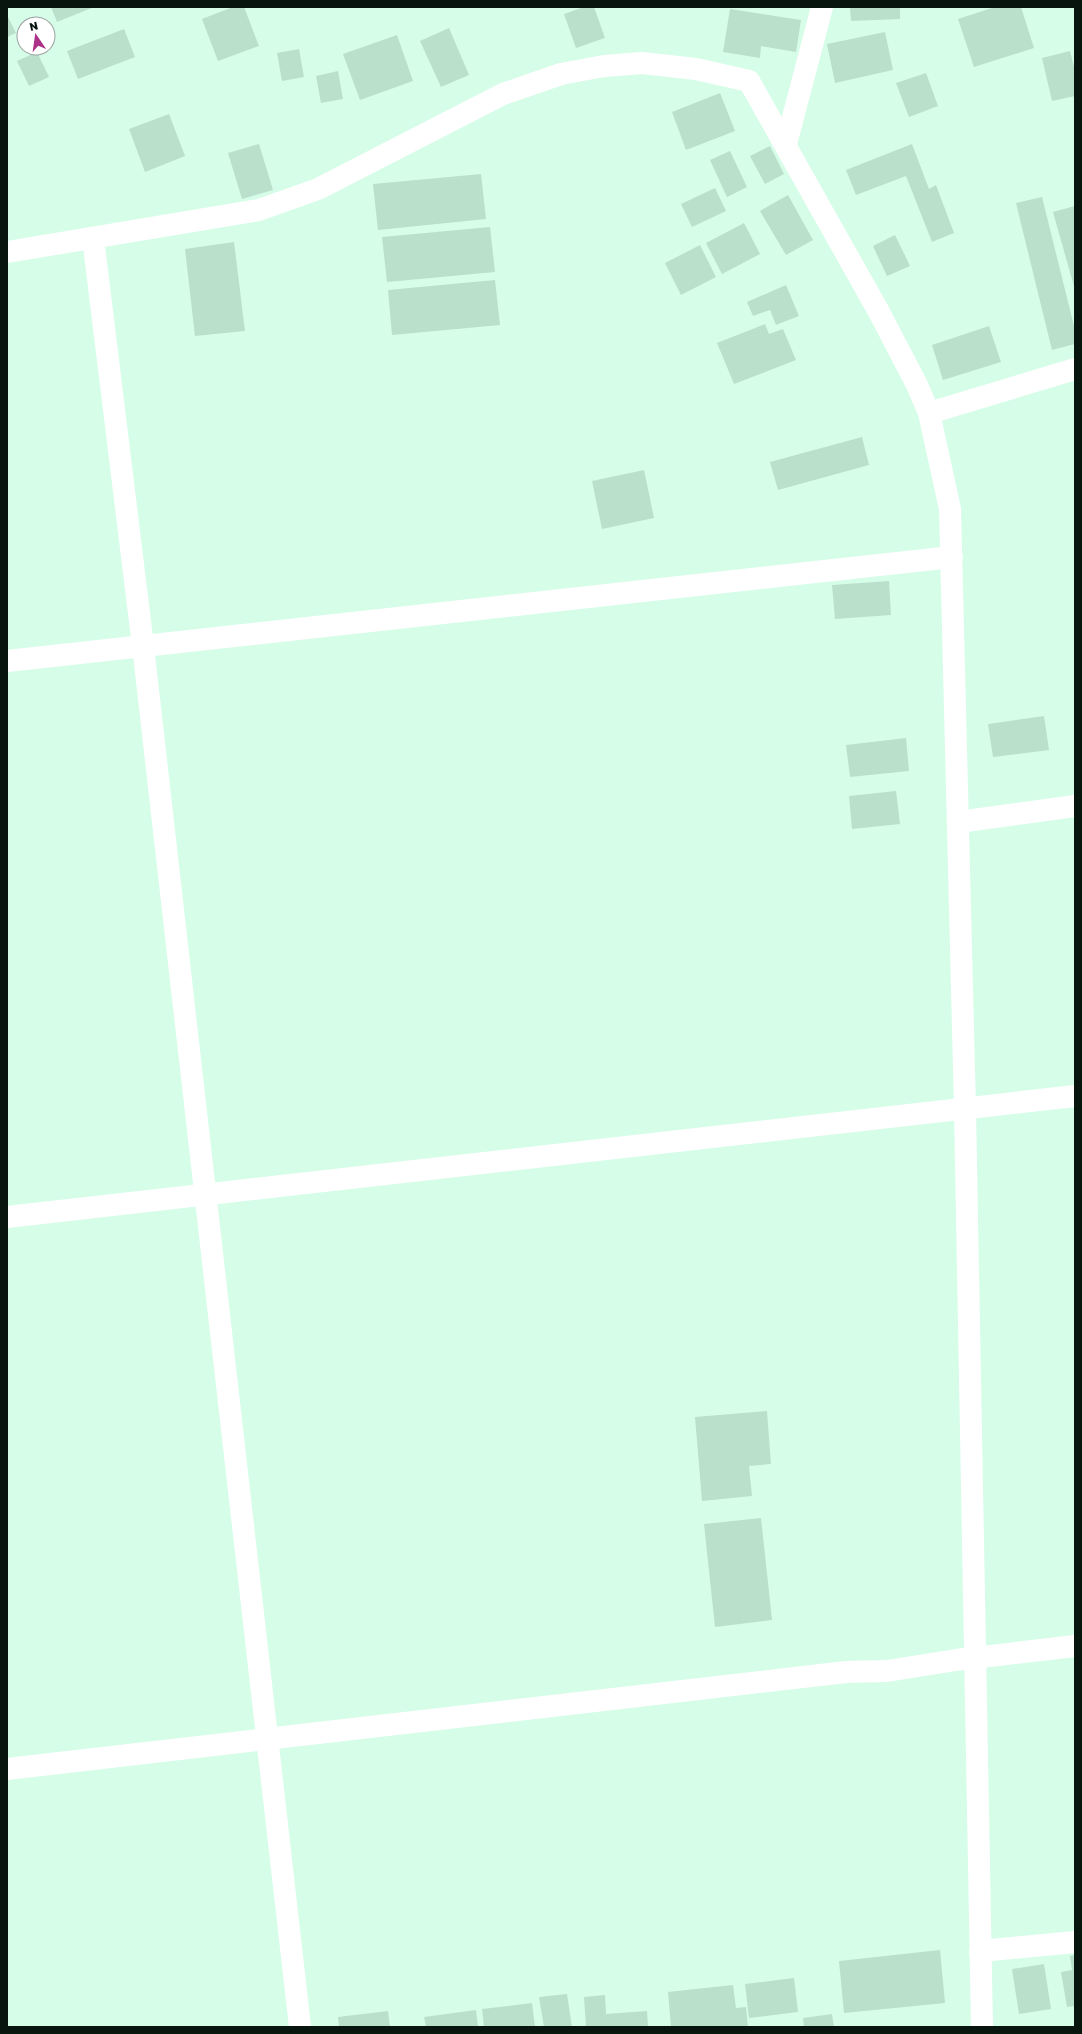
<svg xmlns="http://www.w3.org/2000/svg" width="1082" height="2034" font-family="'Golos Text',sans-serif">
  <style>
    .building { fill: #bae0cb }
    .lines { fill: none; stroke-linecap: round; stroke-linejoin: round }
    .minor { stroke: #fff; stroke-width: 22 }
  </style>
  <rect width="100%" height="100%" fill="#d6fde8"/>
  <g class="building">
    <path d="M51,7h43l-37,15z"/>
    <path d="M233,7h11l15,39 -41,15 -16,-42z"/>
    <path d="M584,7h10l11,31 -29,10 -12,-34z"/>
    <path d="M850,7h50v12l-49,2z"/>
    <path d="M995,7h26l13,41 -60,19 -16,-48z"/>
    <path d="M730,9l71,11 -5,32 -35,-6 -1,12 -37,-6z"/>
    <path d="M7,15l9,18 -9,4z"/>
    <path d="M449,28l20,47 -28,12 -21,-46z"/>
    <path d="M124,29l11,28 -57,22 -11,-28z"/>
    <path d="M885,32l8,38 -58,13 -8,-39z"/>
    <path d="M397,35l16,46 -53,19 -17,-46z"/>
    <path d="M299,49l5,28 -22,4 -5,-28z"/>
    <path d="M1070,51l5,20v25l-23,5 -10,-43z"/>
    <path d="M37,52l12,25 -20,9 -12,-25z"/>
    <path d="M338,71l5,28 -22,4 -5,-27z"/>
    <path d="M926,73l12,33 -29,11 -13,-34z"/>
    <path d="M720,93l15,38 -49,19 -14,-38z"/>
    <path d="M169,114l16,42 -40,16 -16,-43z"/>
    <path d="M259,144l14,46 -31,9 -14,-46z"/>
    <path d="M912,144l17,45 7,-4 18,48 -22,9 -26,-66 -50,19 -10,-25z"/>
    <path d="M770,146l14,28 -19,10 -15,-28z"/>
    <path d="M730,151l17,36 -20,10 -17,-37z"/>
    <path d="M481,174l5,45 -108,11 -5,-46z"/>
    <path d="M715,188l11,23 -34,16 -11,-23z"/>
    <path d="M788,195l25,45 -27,15 -26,-44z"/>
    <path d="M1042,197l33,133v14l-23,6 -36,-147z"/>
    <path d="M1075,206v84l-22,-78z"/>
    <path d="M744,223l16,31 -38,20 -16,-31z"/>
    <path d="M490,227l5,45 -108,10 -5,-45z"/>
    <path d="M895,235l15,31 -23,10 -14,-30z"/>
    <path d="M234,242l11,89 -50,5 -10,-87z"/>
    <path d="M700,245l16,32 -35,18 -16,-32z"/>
    <path d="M495,280l5,45 -108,10 -4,-45z"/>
    <path d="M786,285l13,31 -23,9 -6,-15 -17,6 -6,-14z"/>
    <path d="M765,324l4,10 14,-5 13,31 -62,24 -17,-41z"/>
    <path d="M989,326l12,36 -58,18 -11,-35z"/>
    <path d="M862,437l7,28 -91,25 -8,-28z"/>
    <path d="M644,470l10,48 -52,11 -10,-48z"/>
    <path d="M889,581l2,34 -56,4 -3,-34z"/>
    <path d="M1044,716l5,34 -56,7 -5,-33z"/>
    <path d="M906,738l3,33 -59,6 -4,-32z"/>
    <path d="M896,791l4,33 -48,5 -3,-33z"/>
    <path d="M767,1411l4,53 -22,2 3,30 -50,5 -7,-84z"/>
    <path d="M761,1518l11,102 -57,7 -11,-103z"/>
    <path d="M940,1950l5,53 -101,10 -5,-52z"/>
    <path d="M1075,1955v51l-8,1 -6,-35 11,-2 -2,-14z"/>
    <path d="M1044,1964l7,45 -32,5 -7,-45z"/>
    <path d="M794,1978l4,34 -49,6 -4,-34z"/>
    <path d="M733,1985l3,23 10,-1 2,20h-77l-3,-35z"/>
    <path d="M567,1994l5,33h-28l-5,-30z"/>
    <path d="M605,1995l1,19 41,-3 1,16h-62l-2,-30z"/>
    <path d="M532,2003l3,24h-51l-2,-18z"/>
    <path d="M476,2010l2,17h-52l-2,-10z"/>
    <path d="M388,2011l2,16h-51l-1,-10z"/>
    <path d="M832,2014l2,13h-30l-1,-9z"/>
  </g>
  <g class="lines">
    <g class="minor">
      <path d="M786,144l36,-137"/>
      <path d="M93,238l50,408 157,1381"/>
      <path d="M7,252l252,-42 59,-21 185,-95 58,-20 43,-8 38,-3 54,6 53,12 130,231 38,73 12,28 21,96 15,600 17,918"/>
      <path d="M929,413l146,-44"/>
      <path d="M7,661l945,-104"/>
      <path d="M958,822l117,-16"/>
      <path d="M7,1217l1068,-121"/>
      <path d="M7,1769l839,-97 41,-1 69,-11 119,-14"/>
      <path d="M980,1951l95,-9"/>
    </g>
  </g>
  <rect width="1082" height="2034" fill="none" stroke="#07150e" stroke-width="16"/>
  <g transform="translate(36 36) rotate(347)"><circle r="19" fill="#ffffff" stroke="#9ca19f"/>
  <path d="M0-3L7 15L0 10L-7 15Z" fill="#ab3288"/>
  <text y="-6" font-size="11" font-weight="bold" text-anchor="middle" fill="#07150e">N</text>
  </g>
</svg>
